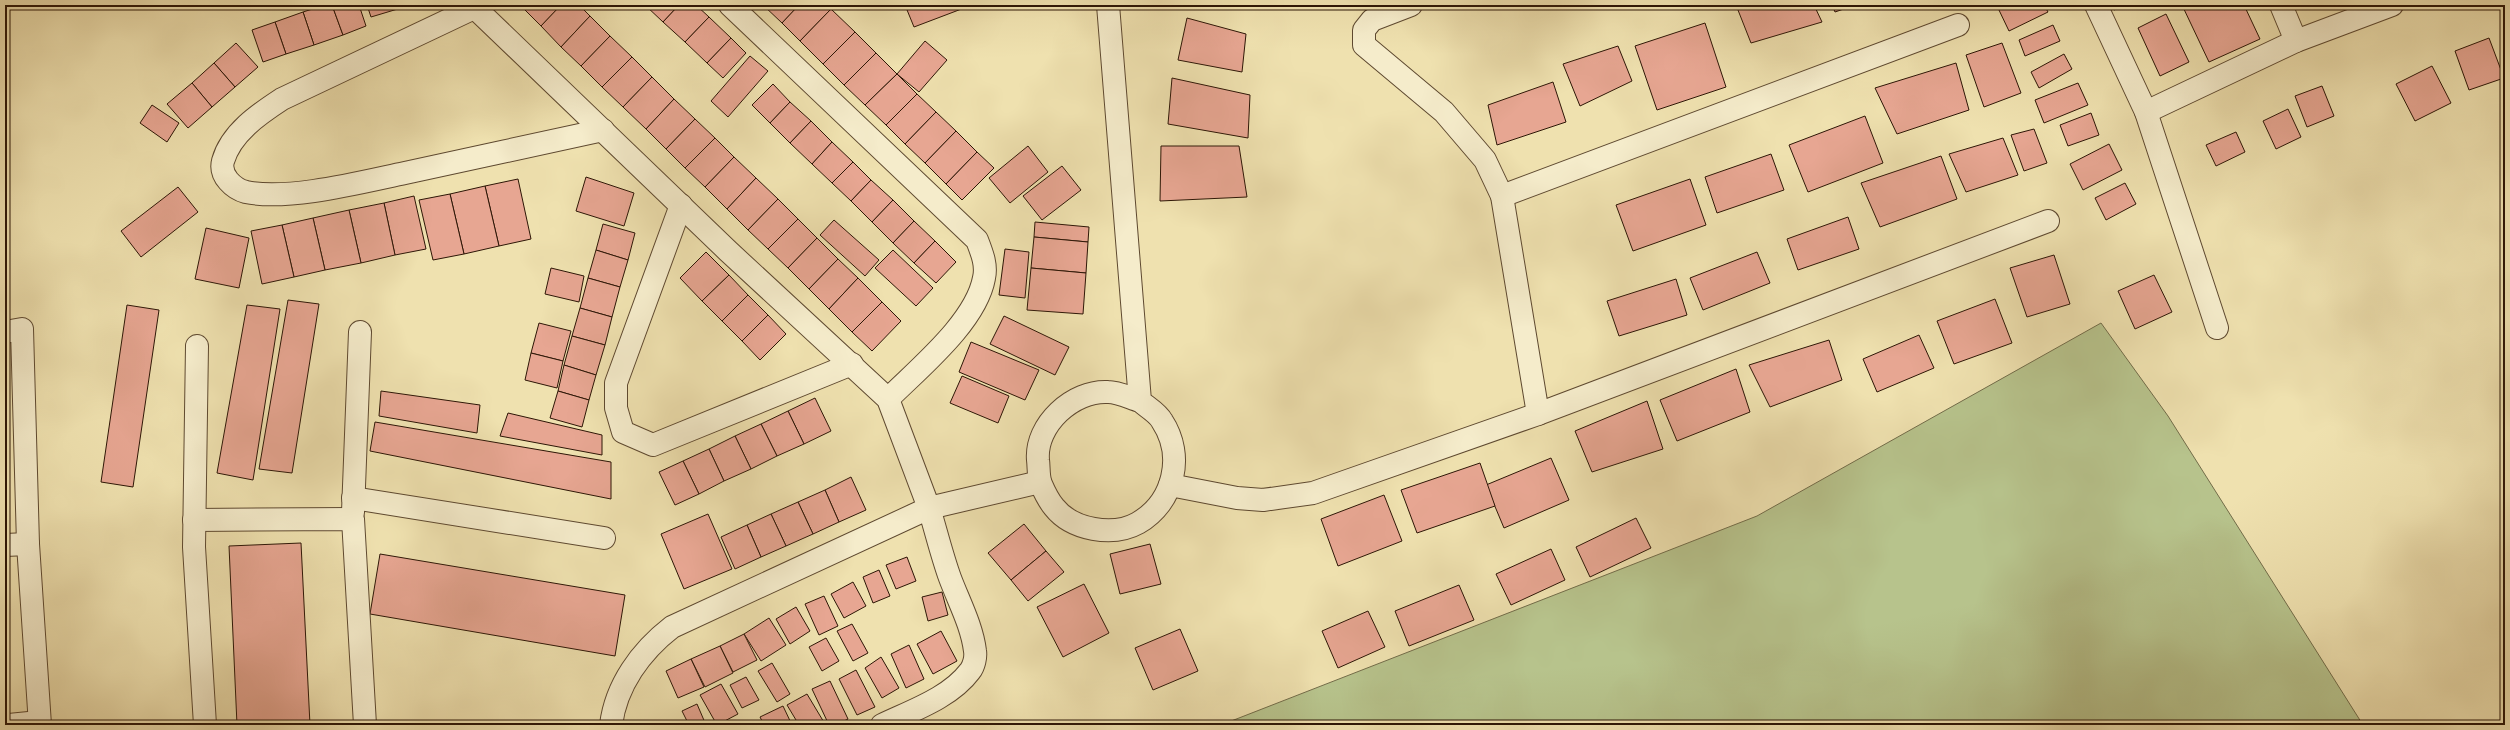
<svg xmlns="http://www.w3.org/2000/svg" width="2510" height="730" font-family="'Libre Bodoni',serif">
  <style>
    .green { fill: #b7c38c; stroke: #726c49 }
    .building { fill: #e7a692; stroke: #2d1606 }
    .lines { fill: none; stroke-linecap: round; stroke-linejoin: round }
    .minor-casing { stroke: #5e4930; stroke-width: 24 }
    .minor { stroke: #f5eccb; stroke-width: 22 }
  </style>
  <rect width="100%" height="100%" fill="#efe1af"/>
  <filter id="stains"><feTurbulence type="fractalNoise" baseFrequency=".005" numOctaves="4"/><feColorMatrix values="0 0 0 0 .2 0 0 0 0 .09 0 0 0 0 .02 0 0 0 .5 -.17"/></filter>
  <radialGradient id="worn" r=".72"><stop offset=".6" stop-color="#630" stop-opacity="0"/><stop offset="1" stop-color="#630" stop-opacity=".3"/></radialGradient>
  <path class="green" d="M2101,323l67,93 195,309h-1142l536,-209z"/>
  <g class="building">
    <path d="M325,5h7l11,30 -29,10 -11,-33z"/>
    <path d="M332,5h27l7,21 -23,9z"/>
    <path d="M367,5h33l1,3 -30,9z"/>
    <path d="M520,5h41l-20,21z"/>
    <path d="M561,5h18l11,11 -29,31 -20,-21z"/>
    <path d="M645,5h34l-16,17z"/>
    <path d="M679,5h17l13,12 -24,25 -22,-20z"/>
    <path d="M763,5h36l-17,18z"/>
    <path d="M799,5h28l4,4 -31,32 -18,-18z"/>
    <path d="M905,5h67l-58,22z"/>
    <path d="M1736,5h78l8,17 -71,21z"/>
    <path d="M1832,5h23l-20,7z"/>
    <path d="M2005,5h39l4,7 -39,19 -11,-23z"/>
    <path d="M2112,5h15l-13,5z"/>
    <path d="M2182,5h62l16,34 -51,23z"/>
    <path d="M831,9l24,23 -32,32 -23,-23z"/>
    <path d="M303,12l11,33 -28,9 -11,-32z"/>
    <path d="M2166,14l23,48 -29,14 -22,-48z"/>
    <path d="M590,16l20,20 -29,30 -20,-19z"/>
    <path d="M709,17l22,21 -24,25 -22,-21z"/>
    <path d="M1187,18l59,16 -4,38 -64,-12z"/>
    <path d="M275,22l11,32 -23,8 -11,-32z"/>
    <path d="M1705,23l21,64 -69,23 -22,-64z"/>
    <path d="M2053,25l7,16 -35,15 -6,-16z"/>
    <path d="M855,32l21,21 -32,32 -21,-21z"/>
    <path d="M610,36l22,21 -30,30 -21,-21z"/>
    <path d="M731,38l15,15 -23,25 -16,-15z"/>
    <path d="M2489,38l15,40 -35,12 -14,-39z"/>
    <path d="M925,41l22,19 -28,32 -22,-18z"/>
    <path d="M236,43l22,24 -23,20 -21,-24z"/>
    <path d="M2002,43l19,50 -37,14 -18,-52z"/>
    <path d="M1618,46l14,35 -52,25 -17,-42z"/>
    <path d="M876,53l21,21 -32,31 -21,-20z"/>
    <path d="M2064,54l8,15 -33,19 -8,-16z"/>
    <path d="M750,56l18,15 -40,46 -17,-16z"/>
    <path d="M632,57l20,20 -29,30 -21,-20z"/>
    <path d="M214,63l21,24 -23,20 -20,-24z"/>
    <path d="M1956,63l13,47 -72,24 -22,-46z"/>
    <path d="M2432,66l19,37 -36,18 -19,-37z"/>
    <path d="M897,74l20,20 -31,31 -21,-20z"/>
    <path d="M652,77l22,22 -28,30 -23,-22z"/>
    <path d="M1172,78l78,17 -2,43 -80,-14z"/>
    <path d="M1553,82l13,40 -69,23 -9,-40z"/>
    <path d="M192,83l20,24 -24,21 -21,-24z"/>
    <path d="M2078,83l10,22 -44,18 -9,-23z"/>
    <path d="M773,84l17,18 -20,21 -18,-18z"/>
    <path d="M2322,86l12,30 -27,11 -12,-31z"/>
    <path d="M917,94l19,18 -31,32 -19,-19z"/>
    <path d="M674,99l21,20 -29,30 -20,-20z"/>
    <path d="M790,102l21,19 -21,22 -20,-20z"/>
    <path d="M152,105l27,18 -12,19 -27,-19z"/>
    <path d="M2288,109l13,28 -25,12 -13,-28z"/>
    <path d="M936,112l20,19 -31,32 -20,-19z"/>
    <path d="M2091,113l8,22 -31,11 -8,-21z"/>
    <path d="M1865,116l18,47 -75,29 -19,-47z"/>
    <path d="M695,119l20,19 -30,30 -19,-19z"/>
    <path d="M811,121l21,21 -20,22 -22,-21z"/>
    <path d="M2034,129l13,34 -23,8 -13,-36z"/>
    <path d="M956,131l21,21 -31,32 -21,-21z"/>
    <path d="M2236,132l9,20 -29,14 -10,-21z"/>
    <path d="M715,138l19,19 -29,30 -20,-19z"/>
    <path d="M2003,138l15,37 -52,17 -17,-38z"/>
    <path d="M832,142l21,20 -21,21 -20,-19z"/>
    <path d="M2109,144l13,26 -39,20 -13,-26z"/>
    <path d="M1028,146l20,26 -38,31 -21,-25z"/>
    <path d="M1161,146h78l8,51 -87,4z"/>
    <path d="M977,152l17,16 -32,32 -16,-16z"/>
    <path d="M1771,154l13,36 -67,23 -12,-36z"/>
    <path d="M1941,156l16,43 -77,28 -19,-44z"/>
    <path d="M734,157l22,21 -29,31 -22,-22z"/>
    <path d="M853,162l18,18 -20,21 -19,-18z"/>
    <path d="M1062,166l19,24 -39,30 -19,-24z"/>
    <path d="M586,177l48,16 -10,33 -48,-15z"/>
    <path d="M756,178l22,21 -30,31 -21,-21z"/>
    <path d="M518,179l13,60 -32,7 -14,-60z"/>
    <path d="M1690,179l16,46 -73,26 -17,-46z"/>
    <path d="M871,180l22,20 -21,22 -21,-21z"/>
    <path d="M2125,183l11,21 -30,16 -11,-22z"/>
    <path d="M485,186l14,60 -35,8 -14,-60z"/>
    <path d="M178,187l20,25 -57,45 -20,-26z"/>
    <path d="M450,194l14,60 -31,6 -14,-60z"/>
    <path d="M414,196l12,53 -31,6 -11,-52z"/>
    <path d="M778,199l20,20 -30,30 -20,-19z"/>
    <path d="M893,200l21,21 -21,22 -21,-21z"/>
    <path d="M384,203l11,52 -34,8 -12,-53z"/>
    <path d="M349,210l12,53 -36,7 -12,-52z"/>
    <path d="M1848,217l11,32 -61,21 -11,-31z"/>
    <path d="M313,218l12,52 -31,7 -12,-52z"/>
    <path d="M798,219l19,19 -29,30 -20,-19z"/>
    <path d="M834,220l45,40 -14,16 -45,-41z"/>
    <path d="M914,221l21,20 -21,22 -21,-20z"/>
    <path d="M1035,222l54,5 -1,15 -54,-5z"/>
    <path d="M603,224l32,9 -7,27 -32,-10z"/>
    <path d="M282,225l12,52 -32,7 -11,-53z"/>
    <path d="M206,228l43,10 -10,50 -44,-9z"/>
    <path d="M1034,237l54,5 -2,31 -55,-5z"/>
    <path d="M817,238l21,21 -29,30 -21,-21z"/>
    <path d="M935,241l21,21 -20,21 -22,-20z"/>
    <path d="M1005,249l24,3 -4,46 -26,-3z"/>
    <path d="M596,250l32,10 -8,27 -32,-9z"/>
    <path d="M893,250l40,38 -17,18 -41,-38z"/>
    <path d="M706,252l23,23 -27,26 -22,-23z"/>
    <path d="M1757,252l13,31 -67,27 -13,-32z"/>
    <path d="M2054,255l16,49 -43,13 -17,-49z"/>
    <path d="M838,259l20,19 -29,31 -20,-20z"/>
    <path d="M551,268l33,8 -5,26 -34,-8z"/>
    <path d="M1031,268l55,5 -3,41 -56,-4z"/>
    <path d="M729,275l19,20 -26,26 -20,-20z"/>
    <path d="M2154,275l18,37 -37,17 -17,-38z"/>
    <path d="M588,278l32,9 -8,30 -32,-9z"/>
    <path d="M858,278l24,24 -30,30 -23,-23z"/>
    <path d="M1676,279l11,36 -68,21 -12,-35z"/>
    <path d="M748,295l20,20 -26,26 -20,-20z"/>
    <path d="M1995,299l17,44 -58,21 -17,-43z"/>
    <path d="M288,300l31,4 -27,169 -33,-4z"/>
    <path d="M882,302l19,19 -29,30 -20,-19z"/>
    <path d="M127,305l32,5 -26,177 -32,-5z"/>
    <path d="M247,305l33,4 -27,171 -36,-7z"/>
    <path d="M580,308l32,9 -7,28 -33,-9z"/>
    <path d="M768,315l18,19 -26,26 -18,-19z"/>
    <path d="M1004,316l65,31 -14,28 -65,-31z"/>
    <path d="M539,323l32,8 -8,30 -32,-8z"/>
    <path d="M1919,335l15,33 -57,24 -14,-33z"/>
    <path d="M572,336l33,9 -9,30 -32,-10z"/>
    <path d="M1829,340l13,40 -72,27 -21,-42z"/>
    <path d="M971,342l68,28 -14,30 -66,-28z"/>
    <path d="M531,353l32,8 -6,27 -32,-8z"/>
    <path d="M564,365l32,10 -7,25 -31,-9z"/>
    <path d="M1736,369l14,43 -73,29 -17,-41z"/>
    <path d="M962,376l47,20 -11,27 -48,-20z"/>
    <path d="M381,391l99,14 -3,28 -98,-17z"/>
    <path d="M558,391l31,9 -7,27 -32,-9z"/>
    <path d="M815,398l16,33 -27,13 -16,-33z"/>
    <path d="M1647,401l16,48 -71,23 -17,-41z"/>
    <path d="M788,411l16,33 -27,12 -16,-32z"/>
    <path d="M508,413l94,22v20l-102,-19z"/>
    <path d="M375,422l236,40v37l-241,-48z"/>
    <path d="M761,424l16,32 -26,13 -16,-33z"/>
    <path d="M735,436l16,33 -27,12 -15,-32z"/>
    <path d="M709,449l15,32 -25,13 -16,-33z"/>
    <path d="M1551,458l18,42 -65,28 -18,-43z"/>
    <path d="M683,461l16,33 -24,11 -16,-33z"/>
    <path d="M1480,463l15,43 -78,27 -16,-43z"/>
    <path d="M851,477l15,33 -27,12 -14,-32z"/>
    <path d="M825,490l14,32 -26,12 -15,-32z"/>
    <path d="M1384,495l18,46 -64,25 -17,-47z"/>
    <path d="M798,502l15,32 -27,12 -15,-32z"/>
    <path d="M708,514l24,55 -48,20 -23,-55z"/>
    <path d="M771,514l15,32 -25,11 -14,-32z"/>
    <path d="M1636,518l15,30 -61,29 -14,-30z"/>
    <path d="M1024,524l22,27 -35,29 -23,-27z"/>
    <path d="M747,525l14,32 -26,12 -14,-32z"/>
    <path d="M301,543l9,182h-73l-8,-179z"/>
    <path d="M1150,544l11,40 -41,10 -10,-40z"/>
    <path d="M1551,549l14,31 -54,25 -15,-31z"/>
    <path d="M1046,551l18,21 -36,29 -17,-21z"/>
    <path d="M380,554l245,41 -10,61 -245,-42z"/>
    <path d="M907,557l9,24 -20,8 -10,-24z"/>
    <path d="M879,570l11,26 -17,7 -10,-26z"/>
    <path d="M853,582l13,24 -22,12 -13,-24z"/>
    <path d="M1084,584l25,49 -46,24 -26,-50z"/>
    <path d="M1459,585l15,35 -65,26 -14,-35z"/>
    <path d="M942,592l6,23 -20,6 -6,-24z"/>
    <path d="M824,596l14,30 -19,9 -14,-31z"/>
    <path d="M796,607l14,24 -20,13 -14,-25z"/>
    <path d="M1368,611l17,36 -47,21 -16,-37z"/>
    <path d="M769,618l17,27 -25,16 -17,-27z"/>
    <path d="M852,624l16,29 -15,8 -16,-30z"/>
    <path d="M1180,629l18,42 -45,19 -18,-42z"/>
    <path d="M941,631l16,30 -24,13 -16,-30z"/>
    <path d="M744,634l13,26 -24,12 -13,-26z"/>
    <path d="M826,638l13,23 -17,10 -13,-24z"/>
    <path d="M909,645l15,34 -18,9 -15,-34z"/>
    <path d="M720,646l13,27 -28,14 -14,-28z"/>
    <path d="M881,657l18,31 -17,10 -17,-30z"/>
    <path d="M691,659l13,28 -26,11 -12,-27z"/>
    <path d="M772,663l18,31 -13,8 -19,-31z"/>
    <path d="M856,670l19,37 -18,8 -18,-36z"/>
    <path d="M746,677l13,23 -17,8 -12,-23z"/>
    <path d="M830,681l18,38 -12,6h-7l-17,-36z"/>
    <path d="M721,684l17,30 -21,11 -17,-30z"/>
    <path d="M807,694l18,30 -26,1 -12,-20z"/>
    <path d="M697,704l9,21h-17l-7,-14z"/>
    <path d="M783,706l9,19h-28l-4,-8z"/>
  </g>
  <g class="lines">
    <g class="minor-casing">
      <g id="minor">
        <path d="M472,5l256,246 160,148 41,109 111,-26"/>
        <path d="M730,5l247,235c5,13 10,25 7,38 -8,44 -65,90 -96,121"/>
        <path d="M1108,5l32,396c7,6 18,12 22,20 23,35 12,81 -24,102 -25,14 -66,7 -84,-16 -5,-6 -10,-16 -13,-23 -3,-7 -2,-17 -3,-24 -3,-35 35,-70 70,-68 10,0 22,6 32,9"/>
        <path d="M1411,5l-39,15 -8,10v15l80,67 41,48 17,36 36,218 510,-193"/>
        <path d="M2096,5l50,107 71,216"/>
        <path d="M2281,5l15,36"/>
        <path d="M474,8l-192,91c-23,15 -51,34 -59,62 -4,15 11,28 23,31 42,9 116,-10 159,-19 66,-14 132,-29 198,-43"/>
        <path d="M2146,112l150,-71 96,-36"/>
        <path d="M1502,196l456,-171"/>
        <path d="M681,205l-65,178v25l7,24 30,13 199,-81"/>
        <path d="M5,332l17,-3 6,215 12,181"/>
        <path d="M197,346l-3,201 11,178"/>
        <path d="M1170,485l67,13 26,2 50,-7 225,-79"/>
        <path d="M353,498l251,40"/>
        <path d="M353,512l7,-180"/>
        <path d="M194,520l159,-1 12,206"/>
        <path d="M5,545l23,-1"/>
        <path d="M9,725l30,-3"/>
        <path d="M611,725c5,-40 30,-74 61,-98l257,-119c7,23 13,48 21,70 9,24 22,48 25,73 1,6 -1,15 -5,20 -20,27 -59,40 -88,54"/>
      </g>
    </g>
    <use href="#minor" class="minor"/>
  </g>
  <rect width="2510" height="730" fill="none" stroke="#efe1af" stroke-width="20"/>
  <rect x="6" y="6" width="2498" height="718" fill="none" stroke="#2d1606" stroke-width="2"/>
  <rect x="10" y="10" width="2490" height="710" fill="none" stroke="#2d1606"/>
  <rect width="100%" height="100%" filter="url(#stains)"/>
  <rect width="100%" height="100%" fill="url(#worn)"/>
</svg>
